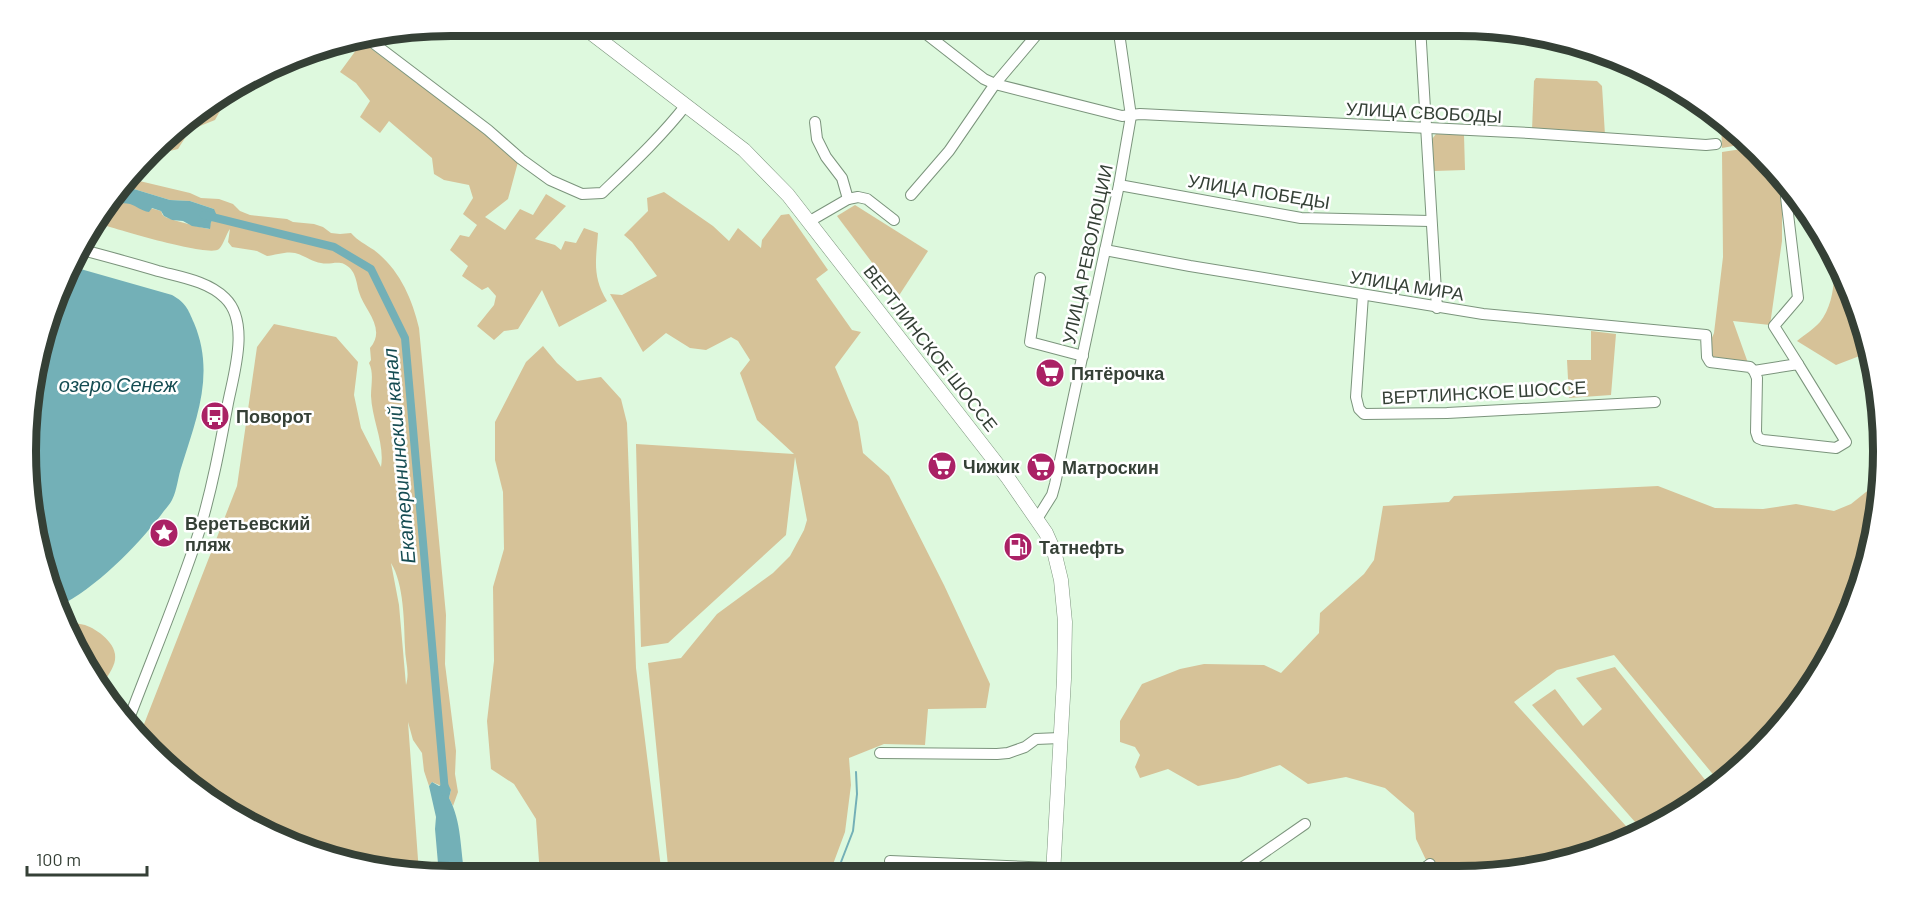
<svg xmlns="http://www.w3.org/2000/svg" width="1909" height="902" font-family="Barlow,sans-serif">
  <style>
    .green { fill: #d6c298; fill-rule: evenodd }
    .water { fill: #73b0b7 }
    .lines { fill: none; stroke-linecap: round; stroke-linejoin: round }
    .stream { stroke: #73b0b7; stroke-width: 2 }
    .canal { stroke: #73b0b7; stroke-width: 8 }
    .minor-casing { stroke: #7b947c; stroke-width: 12 }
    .major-casing { stroke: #7b947c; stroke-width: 15 }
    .minor { stroke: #fff; stroke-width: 10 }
    .major { stroke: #fff; stroke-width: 14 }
    .labels { text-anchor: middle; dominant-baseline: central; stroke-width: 5; stroke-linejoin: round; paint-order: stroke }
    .street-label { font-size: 18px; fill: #354036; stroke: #fff }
    .poi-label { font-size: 18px; font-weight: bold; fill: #354036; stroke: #fff; text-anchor: start }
    .water-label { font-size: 20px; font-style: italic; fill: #154c52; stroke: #fff }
    .rim { fill: none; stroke: #354036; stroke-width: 8 }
  </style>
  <rect width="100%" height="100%" fill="#def9de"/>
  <g class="green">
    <path d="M362,42l55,41 34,23 67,56 -10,37 -23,18 20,13 15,-21 13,6 13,-21 20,12 -31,33 20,6 6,5 4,-9 11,2 8,-15 14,5c-2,27 -6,44 9,68l-48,26 -17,-37 -24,39 -14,2 -10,9 -17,-14 17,-21 2,-9 -8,-9 -6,3 -20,-14 6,-10 -18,-16 10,-15 9,2 8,-12 -14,-11 10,-16 -4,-13 -25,-5 -10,-6 -2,-16 -43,-37 -9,12 -20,-16 10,-16 -14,-18 -16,-11z"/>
    <path d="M1536,78l61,3 5,5 3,49 -73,-5 2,-49z"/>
    <path d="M230,93l-15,27 -25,10 -12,19 -25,6 39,-41z"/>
    <path d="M1721,119l29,24 -28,5z"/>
    <path d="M1436,134l28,1 1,35 -31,1 -2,-32z"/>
    <path d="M1755,147l24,27 3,22v45l-12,84 -37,-4 15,42 -34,-3 -3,-3v-17l3,-7 9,-76 -1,-105z"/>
    <path d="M131,179l59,14 11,5 18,1 14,5 7,7 10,4 37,4 6,3 21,2 9,3 8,6 9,1 11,-1c7,8 14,11 23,17 25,19 38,48 45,78l27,287 -1,49 11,87 -1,23 3,18 -5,14 -4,-8 2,-8 -19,-8 -3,4 -5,-15 -2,-18 -9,-13 -5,-18 11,151 -51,-5 -80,-24 -118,-73 -31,-34 98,-251 20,-139 17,-23 62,13 22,25 -4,33 7,33 20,39c4,-23 -9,-47 -10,-71 0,-11 3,-23 -2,-33l2,-3 -1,-12c17,-20 -6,-38 -11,-56 -3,-11 -3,-22 -15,-28 -7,-3 -15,1 -23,-1 -9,-1 -17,-8 -26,-10 -8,-2 -20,2 -28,3l-10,-5 -25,-4 -4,-5 2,-13c-4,5 -6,15 -11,20 -10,9 -108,-22 -126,-27l4,-7 11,-12c7,2 13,-1 20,0 11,2 23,5 33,8 1,2 1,4 3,5 3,3 39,12 45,13l2,-7 3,-3v-10l-24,-8 -20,-1 -46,-14zM391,563c13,21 13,59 14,84 0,14 5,25 1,38l-7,-80z"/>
    <path d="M664,192l49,34 16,15 9,-13 23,20 1,-8 19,-25 8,-1 39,56 -12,9 36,51 9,2 -26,35 23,55 5,31 26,23 55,109 46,99 -4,24 -58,1 -3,36 -41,-1 -35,14 2,27 -6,47 -16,43 -160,1 -21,-213 33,-5 36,-44 56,-41 17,-17 14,-26 3,-10 -12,-63 -9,78 -118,108 -27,4 -5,-203 158,10 -37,-34 -17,-47 10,-13 -12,-19 -7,-4 -25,13 -16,-2 -24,-15 -23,19 -33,-58 12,1 35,-19 -25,-34 -8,-7 24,-24 -1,-13z"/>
    <path d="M855,205l73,46 -30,46 -61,-81z"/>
    <path d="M1830,248l21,40 19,64 -34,13 -39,-24c7,-6 17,-12 23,-19 15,-19 17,-51 10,-74z"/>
    <path d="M1591,331l25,3 -5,61 -42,3 -2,-38h24z"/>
    <path d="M543,346l14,17 20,18 24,-4 20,22 6,24 9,245 26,208h-122l-4,-57 -22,-35 -23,-15 -4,-48 7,-60 -1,-74 11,-38 -1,-57 -8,-32v-38l31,-60z"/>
    <path d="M1881,480l-6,54 -24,80 -56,96 -74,74 -107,-129 -57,15 -43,32 121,134 -14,8 -107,29h-70l-17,-11 -11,-23 -2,-26 -29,-25 -39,-11 -38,7 -28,-19 -42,13 -40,8 -30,-17 -28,9 -5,-11 5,-12 -5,-8 -15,-5v-21l22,-37 38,-15 24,-5 60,1 17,8 38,-40 1,-20 44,-39 10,-14 9,-54 66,-4 5,-6 204,-10 57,22 48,1 33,-5 38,7 17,-7z"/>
    <path d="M70,622c5,1 10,2 15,3 12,4 33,19 30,35 -1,8 -9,18 -13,26l2,9 -34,-56 -5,-13z"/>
    <path d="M1615,667l99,124 -71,40 -111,-126 23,-16 28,37 19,-17 -26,-31z"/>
  </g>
  <g class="water">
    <path d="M124,186l46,14 20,1 24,8 3,7 -6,6 -1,7 -18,-3 -9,-5 -11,-1 -8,-4 -3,-5 -9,-3 -3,4c-8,-1 -12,-6 -19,-8 -8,-2 -14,1 -22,-1z"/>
    <path d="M70,266l102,29c14,8 16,14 22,28 21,50 3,94 -12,142 -4,11 -5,26 -10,35 -3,6 -8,10 -11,15 -24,31 -66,74 -102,91l-30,-99 5,-139 24,-80z"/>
    <path d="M432,782l7,4 8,-4 4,8 -2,8c13,24 11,52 16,78l-26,-1 -4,-46 1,-12 -7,-31z"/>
  </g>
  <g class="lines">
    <path class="stream" d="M836,875l17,-44 4,-37 -1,-22"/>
    <path class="canal" d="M204,215l130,32 37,22 34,69 40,454"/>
    <g class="minor-casing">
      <g id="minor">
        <path d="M916,26l68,53 11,5 127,32 18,-2 389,19 177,12 10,-1"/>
        <path d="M1420,26l17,282"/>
        <path d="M368,39l120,91 33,29 29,21 32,14 20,-1c29,-28 59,-56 84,-88"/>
        <path d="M815,122l2,17 9,18 16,21 6,21 10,-2 9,2 27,21"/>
        <path d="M1119,185l182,33 129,3"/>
        <path d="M911,195l38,-44 46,-67 49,-58"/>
        <path d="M1786,197l12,101 -24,28 24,38"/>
        <path d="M810,221l38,-22"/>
        <path d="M79,249c26,7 53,14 79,22 22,6 50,10 67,27 25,24 9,75 3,105 -8,43 -16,86 -29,129 -21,65 -48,128 -72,192"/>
        <path d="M1105,250l85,16 293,48 223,21 1,22 3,5 40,5 4,4 3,7 -1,54 2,6 5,2 73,8 10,-6 -48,-78 -44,7"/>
        <path d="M1040,278l-10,64 53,14"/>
        <path d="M1363,295l-7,102 3,12 5,5 83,-1 208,-11"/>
        <path d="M1037,519l15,-24 3,-11 64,-299 12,-69 -13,-90"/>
        <path d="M880,753l117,1 11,-1 17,-6 11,-8 24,-1"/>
        <path d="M890,861l163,7"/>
        <path d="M1418,873l12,-9"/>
        <path d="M1233,874l72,-50"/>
      </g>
    </g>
    <g class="major-casing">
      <path id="major" d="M582,26l162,124 44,45 220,283 38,55 8,18 7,29 4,42 -1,57 -11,195"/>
    </g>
    <use href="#minor" class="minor"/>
    <use href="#major" class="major"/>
  </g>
  <defs>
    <g id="supermarket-disc" transform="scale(1.5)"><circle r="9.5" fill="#aa2165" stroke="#fff"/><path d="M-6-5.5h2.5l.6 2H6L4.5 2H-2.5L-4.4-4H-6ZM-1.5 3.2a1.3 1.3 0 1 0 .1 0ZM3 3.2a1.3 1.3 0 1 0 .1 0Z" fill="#fff"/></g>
    <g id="bus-disc" transform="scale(1.5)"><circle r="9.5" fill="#aa2165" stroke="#fff"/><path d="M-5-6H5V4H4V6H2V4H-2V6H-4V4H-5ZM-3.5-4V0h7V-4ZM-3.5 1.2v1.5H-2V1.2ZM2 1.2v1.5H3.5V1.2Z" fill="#fff"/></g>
    <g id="sight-disc" transform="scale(1.5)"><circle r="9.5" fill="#aa2165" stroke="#fff"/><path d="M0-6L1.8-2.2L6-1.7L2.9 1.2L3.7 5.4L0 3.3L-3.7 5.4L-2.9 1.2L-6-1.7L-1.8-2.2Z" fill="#fff"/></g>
    <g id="fuel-disc" transform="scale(1.5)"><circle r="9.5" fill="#aa2165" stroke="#fff"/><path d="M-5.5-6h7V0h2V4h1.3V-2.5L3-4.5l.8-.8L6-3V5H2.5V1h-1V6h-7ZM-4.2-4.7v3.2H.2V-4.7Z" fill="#fff"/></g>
  </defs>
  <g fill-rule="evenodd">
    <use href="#supermarket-disc" x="1050" y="373"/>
    <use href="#bus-disc" x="215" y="416"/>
    <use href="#supermarket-disc" x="942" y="466"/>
    <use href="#supermarket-disc" x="1041" y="467"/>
    <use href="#sight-disc" x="164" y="533"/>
    <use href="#fuel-disc" x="1018" y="547"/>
  </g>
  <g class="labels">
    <g class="street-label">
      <text transform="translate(1424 112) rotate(3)">УЛИЦА СВОБОДЫ</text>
      <text transform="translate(1259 191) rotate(9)">УЛИЦА ПОБЕДЫ</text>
      <text transform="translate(1087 254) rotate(-78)">УЛИЦА РЕВОЛЮЦИИ</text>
      <text transform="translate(1407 285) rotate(9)">УЛИЦА МИРА</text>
      <text transform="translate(931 348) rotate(52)">ВЕРТЛИНСКОЕ ШОССЕ</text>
      <text transform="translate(1484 392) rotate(-3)">ВЕРТЛИНСКОЕ ШОССЕ</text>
    </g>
    <g class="poi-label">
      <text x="1071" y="373">Пятёрочка</text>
      <text x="236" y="416">Поворот</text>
      <text x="963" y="466">Чижик</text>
      <text x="1062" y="467">Матроскин</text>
      <text x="185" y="523">Веретьевский<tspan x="185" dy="21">пляж</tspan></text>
      <text x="1039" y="547">Татнефть</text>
    </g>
    <g class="water-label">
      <text x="118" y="384">озеро Сенеж</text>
      <text transform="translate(398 456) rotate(-95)">Екатерининский канал</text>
    </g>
  </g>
  <path d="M0 0H1909V902H0ZM451 36H1458A415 415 0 0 1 1873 451V451A415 415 0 0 1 1458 866H451A415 415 0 0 1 36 451V451A415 415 0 0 1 451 36Z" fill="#fff" fill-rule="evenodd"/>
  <path class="rim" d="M451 36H1458A415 415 0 0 1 1873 451V451A415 415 0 0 1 1458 866H451A415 415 0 0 1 36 451V451A415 415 0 0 1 451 36Z"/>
  <path d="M27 866v9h120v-9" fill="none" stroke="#354036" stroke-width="3"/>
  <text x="36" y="866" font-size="18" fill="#354036" stroke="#ffffff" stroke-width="4.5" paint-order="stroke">100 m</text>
</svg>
